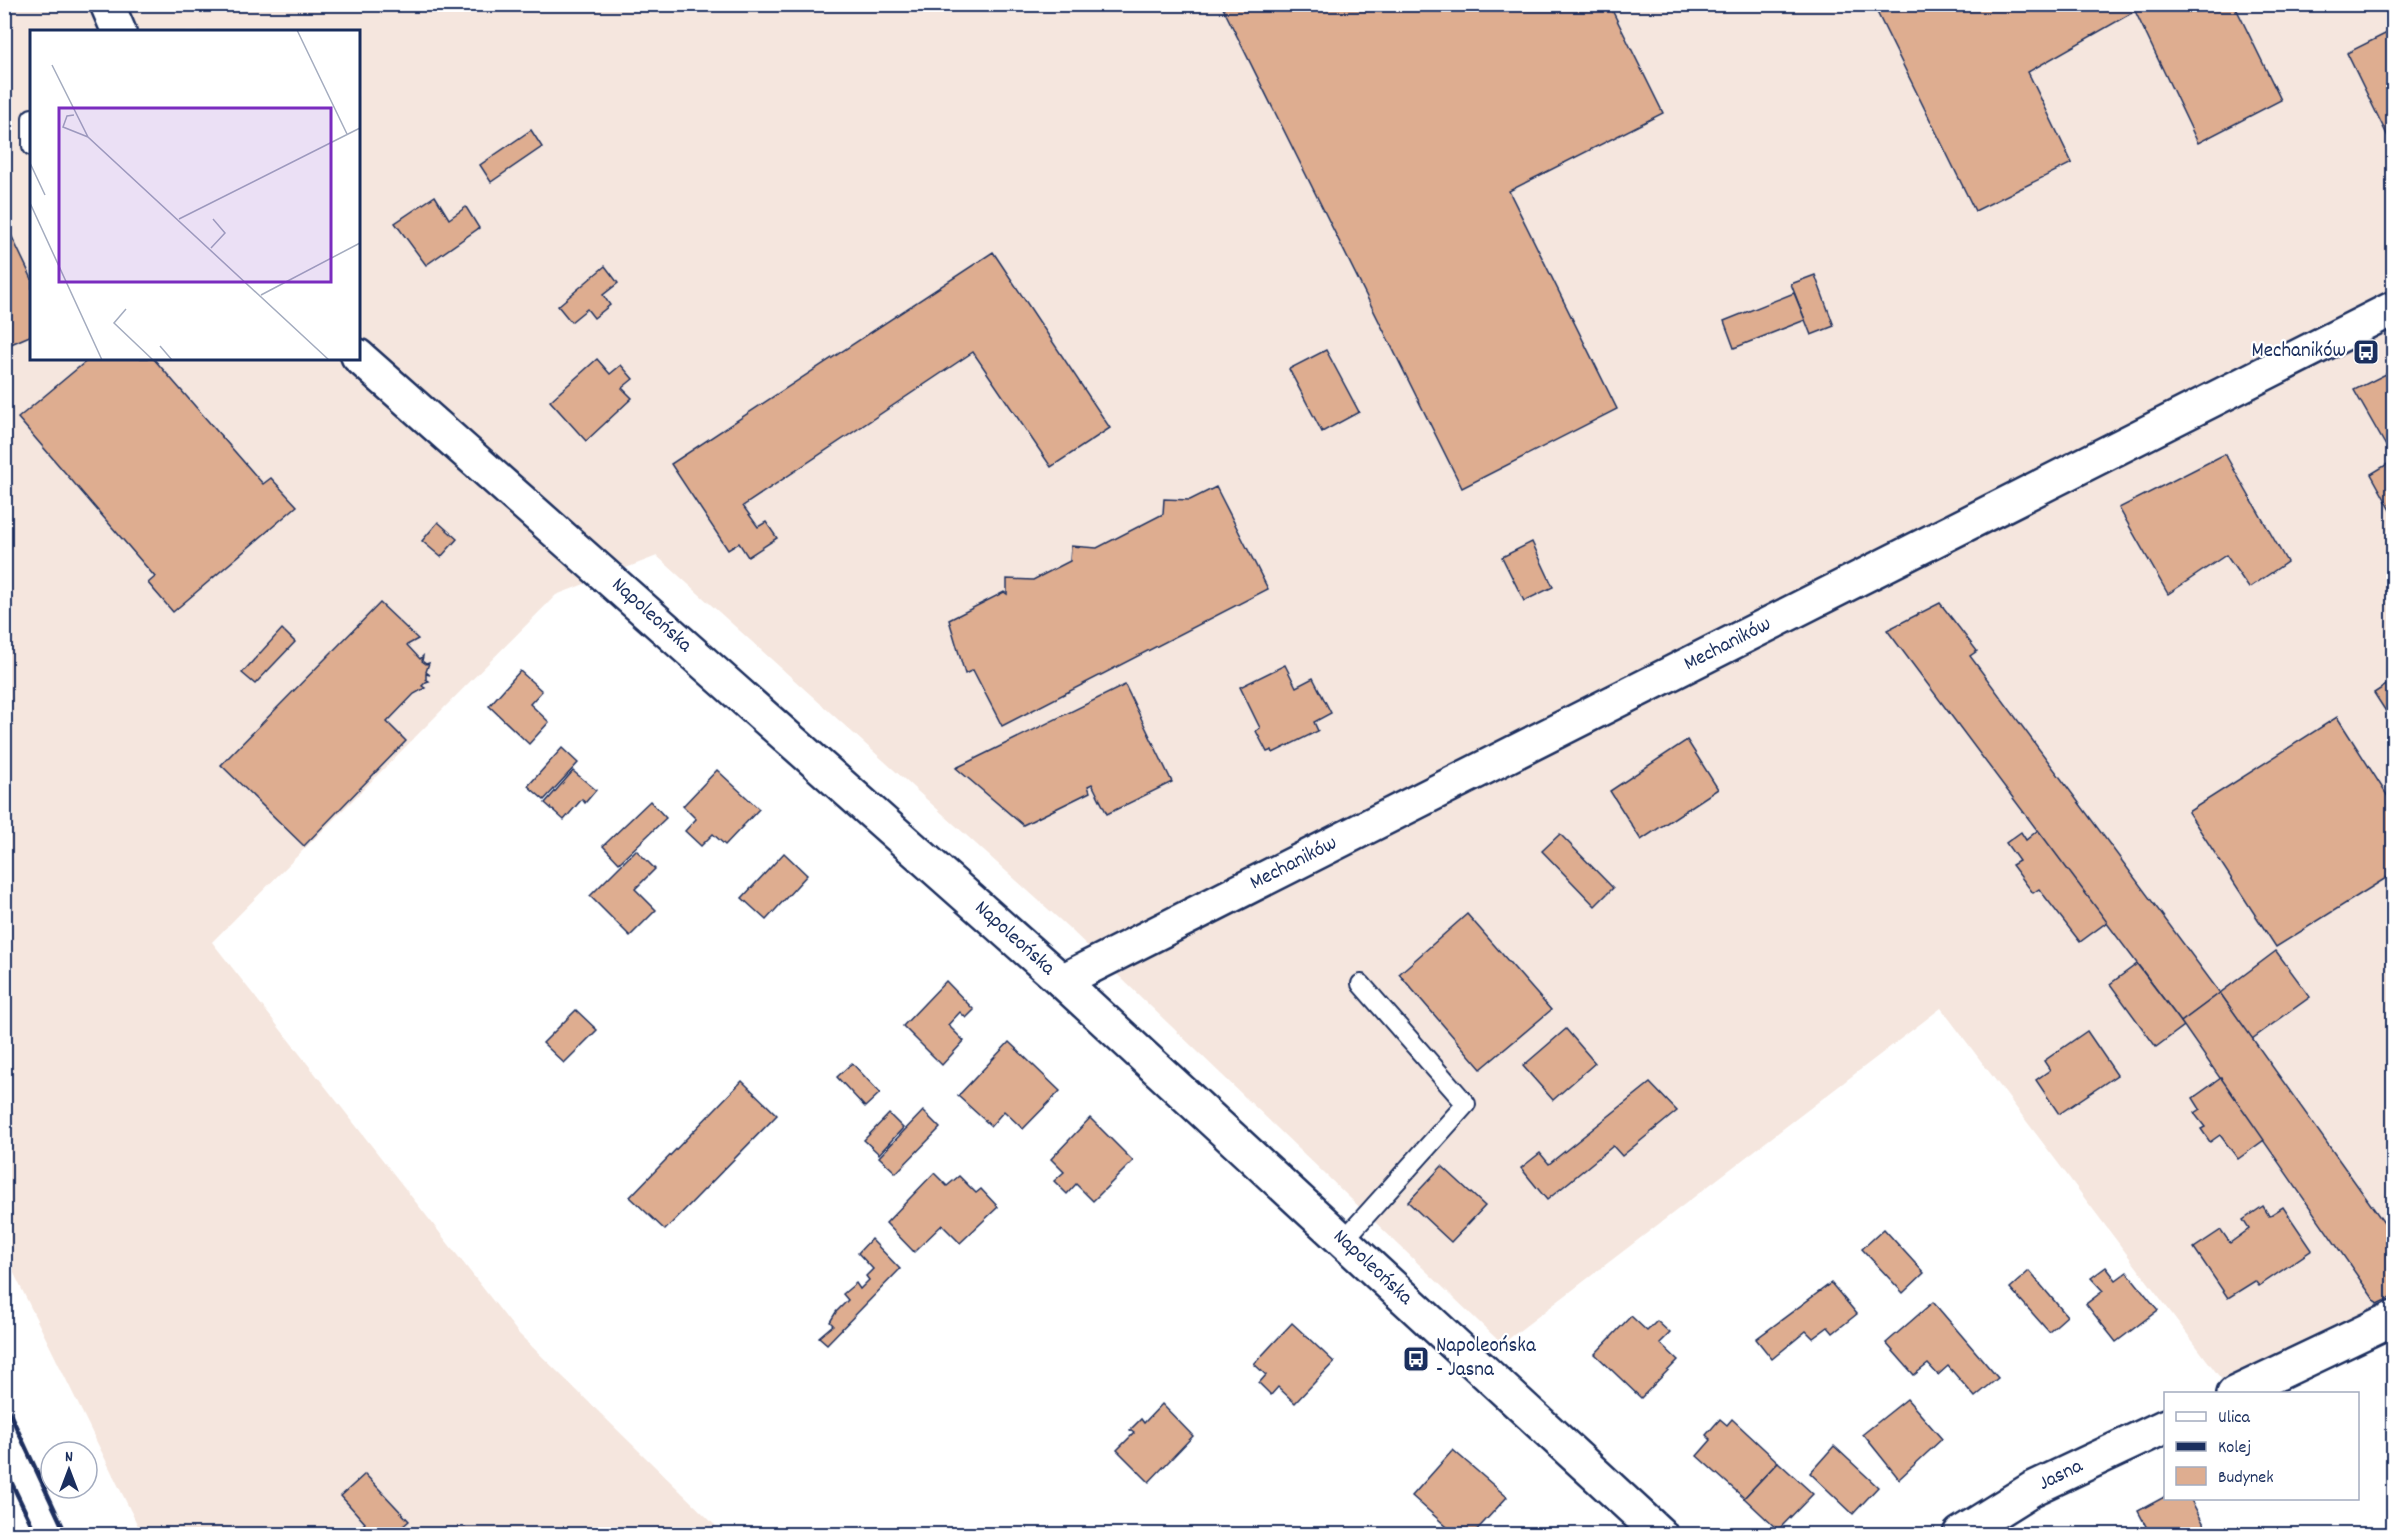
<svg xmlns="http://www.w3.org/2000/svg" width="2398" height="1539" font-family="Dekko,sans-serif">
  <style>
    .built { fill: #f5e6de; fill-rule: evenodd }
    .building { fill: #dead90; stroke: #1b2f5e; stroke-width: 1.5 }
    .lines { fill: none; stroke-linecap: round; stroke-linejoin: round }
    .service-casing { stroke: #1b2f5e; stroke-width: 22 }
    .minor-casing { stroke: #1b2f5e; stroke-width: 38 }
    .service { stroke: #fff; stroke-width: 18 }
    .minor { stroke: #fff; stroke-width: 33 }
    .rail { stroke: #1b2f5e; stroke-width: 4.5 }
    .labels { text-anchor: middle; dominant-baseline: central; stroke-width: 4.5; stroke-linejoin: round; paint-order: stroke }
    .poi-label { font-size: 21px; fill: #1b2f5e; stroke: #fff; text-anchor: end }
    .street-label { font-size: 21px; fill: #1b2f5e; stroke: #fff }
    .inset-road { fill: none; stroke: #a4acbf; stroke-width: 1.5 }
    .view { fill: #7b2cbf; fill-opacity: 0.15; stroke: #7b2cbf; stroke-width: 3 }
    .inset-edge { fill: none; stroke: #1b2f5e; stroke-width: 3 }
  </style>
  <rect width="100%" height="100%" fill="#fff"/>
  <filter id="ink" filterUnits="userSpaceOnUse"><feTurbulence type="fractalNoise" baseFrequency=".0167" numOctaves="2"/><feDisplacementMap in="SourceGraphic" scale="12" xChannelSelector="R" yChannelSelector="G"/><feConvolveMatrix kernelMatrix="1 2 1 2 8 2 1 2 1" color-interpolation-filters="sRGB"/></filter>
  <g filter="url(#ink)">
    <path class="built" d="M5,5h2388l1,267 -4,1 4,6 -1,1024 -165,85 -287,-380 -439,336 -433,-416 -412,-372 -101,39 -344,347 307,392 205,200h-582l-137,-279zM32,32h326v326h-326z"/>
    <g class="building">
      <path d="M1221,4h388l54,109 -154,78 108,218 -155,79z"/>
      <path d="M1873,4h361l47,96 -83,43 -63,-132 -107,61 44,91 -97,48z"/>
      <path d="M2389,32l5,8 -1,107 -46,-94z"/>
      <path d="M531,130l11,17 -51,35 -11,-17z"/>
      <path d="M435,196l14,23 17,-12 13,21 -53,37 -31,-42z"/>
      <path d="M4,220l28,59v56l-28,12z"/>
      <path d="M993,252l117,176 -59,39 -78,-115 -230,154 15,21 8,-5 11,16 -29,19 -9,-14 -11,7 -57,-86z"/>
      <path d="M605,266l13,17 -15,12 7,10 -16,13 -7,-9 -16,13 -13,-16z"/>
      <path d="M1815,275l19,51 -23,9 -20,-51z"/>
      <path d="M1794,293l11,27 -71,28 -10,-27z"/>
      <path d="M1326,350l33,62 -37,20 -33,-63z"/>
      <path d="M90,358h63l110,126 8,-6 26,28 -124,106 -25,-29 7,-6 -137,-159z"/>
      <path d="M597,359l13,15 11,-9 12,14 -11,9 10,10 -46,43 -36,-40z"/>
      <path d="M2394,370v90l-40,-70z"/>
      <path d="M2225,454l62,108 -38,26 -23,-33 -58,39 -49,-86z"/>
      <path d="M2394,460v51l-2,1 -21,-38z"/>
      <path d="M1216,487l52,102 -266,137 -29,-56 -8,4 -16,-54 55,-28 3,2v-15l26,1 37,-19 1,-15 26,2 66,-34 1,-15 26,1z"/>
      <path d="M438,522l19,17 -16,18 -19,-16z"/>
      <path d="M1532,542l21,45 -29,14 -22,-44z"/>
      <path d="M380,603l38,36 -11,6 13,14 3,-3 -1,5 4,3 3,-1 -3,9 4,3 -4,-1v5l3,2 -3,1 -4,4 3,2 -11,6 -27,28 19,19 -102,105 -83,-81z"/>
      <path d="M1940,603l37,48 -7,5 250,337 -39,29 -294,-392z"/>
      <path d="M282,629l13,13 -40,42 -13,-11z"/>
      <path d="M1285,665l11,22 17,-9 18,35 -17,9 4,9 -45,22 -1,-3 -5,2 -11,-21 4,-3 -20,-41z"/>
      <path d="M520,671l22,20 -12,13 19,18 -20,22 -40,-38z"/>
      <path d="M2394,680v44l-20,-31z"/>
      <path d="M1125,685l47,97 -65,32 -15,-30 -4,2 2,6 -67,33 -67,-57z"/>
      <path d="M2337,717l57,89v67l-118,74 -88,-135z"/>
      <path d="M1687,740l31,49 -77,51 -31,-49z"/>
      <path d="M562,748l16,15 -34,37 -16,-14z"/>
      <path d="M717,770l42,39 -34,36 -12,-11 -12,12 -16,-15 11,-12 -13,-13z"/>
      <path d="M573,771l23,19 -11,13 -3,-4 -18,21 -19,-17z"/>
      <path d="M650,801l16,17 -47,45 -16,-17z"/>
      <path d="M2038,830l69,92 -27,20 -41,-53 -6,4 -21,-28 7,-4 -13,-18 15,-11 5,8z"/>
      <path d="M1560,834l53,54 -18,18 -53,-55z"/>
      <path d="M636,850l19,19 -20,20 21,21 -26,26 -40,-40z"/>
      <path d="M784,853l23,22 -41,45 -24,-22z"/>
      <path d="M1467,914l84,96 -70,59 -82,-95z"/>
      <path d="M2276,951l34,46 -58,42 -32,-46z"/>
      <path d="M2137,964l47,62 -28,21 -46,-63z"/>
      <path d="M946,981l28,29 -8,8 -6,-6 -12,13 16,16 -22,24 -39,-39z"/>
      <path d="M2220,993l174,244v59l-17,8 -196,-282z"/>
      <path d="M576,1010l21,20 -33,33 -21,-20z"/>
      <path d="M1566,1029l29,34 -42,37 -30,-34z"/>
      <path d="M2087,1031l30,44 -58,39 -23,-34 14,-10 -6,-9z"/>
      <path d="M1009,1042l51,49 -37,38 -19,-18 -13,15 -33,-30z"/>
      <path d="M852,1063l28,30 -15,14 -28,-30z"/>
      <path d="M2221,1078l43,62 -26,19 -18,-24 -10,7 -9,-13 4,-2 -11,-14 6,-4 -7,-11z"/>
      <path d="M742,1081l35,34 -112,115 -35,-33z"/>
      <path d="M1650,1083l27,28 -55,45 -9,-10 -66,54 -26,-32 19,-15 9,11z"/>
      <path d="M923,1111l17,17 -44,45 -17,-16z"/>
      <path d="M889,1114l14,14 -24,26 -15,-14z"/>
      <path d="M1090,1118l43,43 -40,40 -17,-17 -9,10 -13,-13 10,-9 -13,-13z"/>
      <path d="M1442,1166l43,40 -34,36 -43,-40z"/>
      <path d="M934,1173l13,13 12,-10 17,17 5,-4 17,18 -38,36 -18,-18 -28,27 -28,-29z"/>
      <path d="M2263,1206l6,10 14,-9 29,43 -53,36 -4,-5 -27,17 -34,-50 27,-18 9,13 19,-14 -6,-9z"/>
      <path d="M1884,1229l40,44 -21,20 -41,-44z"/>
      <path d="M871,1239l29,30 -73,75 -8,-7 14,-12 -3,-3 6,-10 12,-12 -5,-6 13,-11 4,6 9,-9 -3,-4 7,-7 -15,-16z"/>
      <path d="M2106,1267l10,13 11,-8 31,38 -42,32 -30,-38 17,-13 -12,-13z"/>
      <path d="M2029,1271l38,45 -18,16 -39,-44z"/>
      <path d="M1831,1283l26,31 -24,19 -5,-6 -15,11 -7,-7 -34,28 -16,-20z"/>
      <path d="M1933,1302l65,76 -23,19 -27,-31 -10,9 -10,-11 -14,11 -28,-32z"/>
      <path d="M1631,1316l16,15 10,-10 13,12 -10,10 18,17 -37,38 -46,-44z"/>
      <path d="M1292,1323l42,39 -39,41 -17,-16 -7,8 -12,-12 7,-8 -12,-11z"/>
      <path d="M1907,1399l35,40 -43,40 -36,-45z"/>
      <path d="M1162,1404l31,32 -44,46 -32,-32 17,-17 -4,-3 11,-11 3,4z"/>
      <path d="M1720,1419l7,6 5,-6 46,43 -34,36 -47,-42 14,-16 -5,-5z"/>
      <path d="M1834,1446l44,41 -25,27 -43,-41z"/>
      <path d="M1453,1450l54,47 -34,37h-18l-43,-38z"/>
      <path d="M1778,1462l35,32 -35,36 -34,-32z"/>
      <path d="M365,1474l44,47 -15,13h-32l-4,-4 7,-7 -24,-27z"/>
      <path d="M2166,1496v2h24l19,36h-59l-12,-23z"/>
    </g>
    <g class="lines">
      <g class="service-casing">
        <g id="service">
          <path d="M32,118v28"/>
          <path d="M1343,1241l123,-137 -105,-120"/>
        </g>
      </g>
      <g class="minor-casing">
        <g id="minor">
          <path d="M107,4l12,28"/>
          <path d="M358,356l704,625 598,553"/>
          <path d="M1062,981l1332,-673"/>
          <path d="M2234,1394l160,-76"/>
          <path d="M1960,1534l72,-45 134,-63"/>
        </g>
      </g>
      <use href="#service" class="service"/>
      <use href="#minor" class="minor"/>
      <g class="rail">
        <path d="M4,1401l62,133"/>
        <path d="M4,1467l32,67"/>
      </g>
    </g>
  </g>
  <defs>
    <g id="bus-square" transform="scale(1.35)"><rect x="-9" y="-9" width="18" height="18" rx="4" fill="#1b2f5e" stroke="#fff"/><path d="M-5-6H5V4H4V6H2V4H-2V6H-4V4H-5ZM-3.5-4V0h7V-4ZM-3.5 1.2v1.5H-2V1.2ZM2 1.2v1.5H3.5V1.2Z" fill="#fff"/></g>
  </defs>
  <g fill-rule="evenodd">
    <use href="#bus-square" x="2366" y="352"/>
    <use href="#bus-square" x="1416" y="1359"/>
  </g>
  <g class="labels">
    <g class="poi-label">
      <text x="2346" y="352">Mechaników</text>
      <text x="1436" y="1347" text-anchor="start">Napoleońska<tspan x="1436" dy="24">- Jasna</tspan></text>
    </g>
    <g class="street-label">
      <text transform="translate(651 616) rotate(42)">Napoleońska</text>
      <text transform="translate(1728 645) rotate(-27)">Mechaników</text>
      <text transform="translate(1294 864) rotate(-27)">Mechaników</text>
      <text transform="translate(1014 939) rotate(42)">Napoleońska</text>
      <text transform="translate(1372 1268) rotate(43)">Napoleońska</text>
      <text transform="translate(2061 1476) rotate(-26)">Jasna</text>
    </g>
  </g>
  <g transform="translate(30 30)">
    <rect width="330" height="330" fill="#fff"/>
    <path class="inset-road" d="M267,0l50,104M22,35l36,72 241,223M44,85l-7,1 -4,11 25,10M0,133l15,32M0,173l72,157M149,189l181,-91M181,218l14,-15 -12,-14M231,265l99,-52M96,279l-12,14 39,37M130,316l12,14"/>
    <path class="view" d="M29,78h272v174h-272z"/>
    <rect width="330" height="330" class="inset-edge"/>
  </g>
  <rect width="2398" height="1539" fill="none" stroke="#fff" stroke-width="24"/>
  <rect x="12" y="12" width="2374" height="1515" fill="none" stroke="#1b2f5e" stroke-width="2" filter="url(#ink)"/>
  <rect x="2164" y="1392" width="195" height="108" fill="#ffffff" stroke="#a4acbf" stroke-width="1.5"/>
  <rect x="2176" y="1412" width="30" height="9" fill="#ffffff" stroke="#a4acbf" stroke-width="1.5"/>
  <text x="2218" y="1422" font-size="18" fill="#1b2f5e">Ulica</text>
  <rect x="2176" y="1442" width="30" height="9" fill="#1b2f5e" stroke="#a4acbf" stroke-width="1.5"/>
  <text x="2218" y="1452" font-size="18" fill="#1b2f5e">Kolej</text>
  <rect x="2176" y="1467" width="30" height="18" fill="#dead90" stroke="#a4acbf" stroke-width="1.5"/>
  <text x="2218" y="1482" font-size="18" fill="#1b2f5e">Budynek</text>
  <g transform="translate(69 1470)"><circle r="28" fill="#ffffff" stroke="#a4acbf" stroke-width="1.5"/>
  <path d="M0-4.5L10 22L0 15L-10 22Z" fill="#1b2f5e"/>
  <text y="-9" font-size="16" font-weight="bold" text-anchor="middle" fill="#1b2f5e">N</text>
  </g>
</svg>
